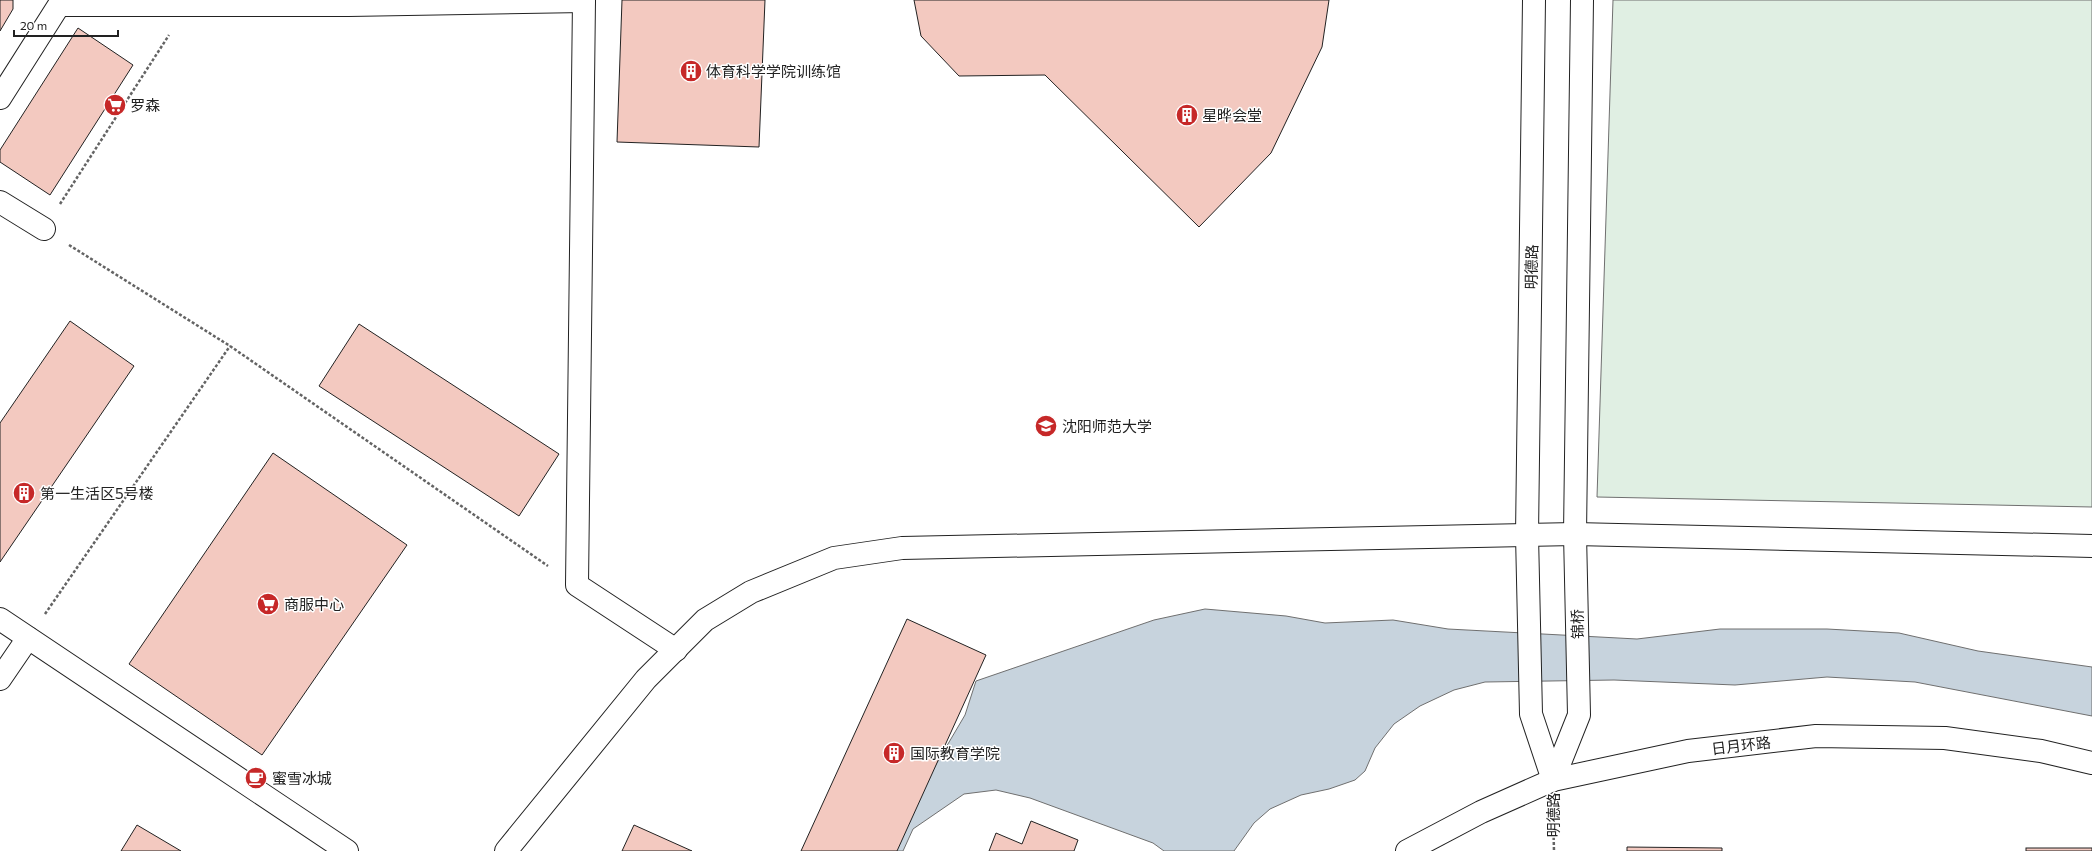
<svg xmlns="http://www.w3.org/2000/svg" width="2092" height="851" font-family="Commissioner,'Noto Sans SC',sans-serif">
  <style>
    .green { fill: #e0efe3; stroke: #6f6f6f }
    .water { fill: #c7d3dd; stroke: #6f6f6f }
    .building { fill: #f3c9c0; stroke: #222 }
    .lines { fill: none; stroke-linecap: round; stroke-linejoin: round }
    .minor-casing { stroke: #222; stroke-width: 24 }
    .path { stroke: #646464; stroke-width: 2.5; stroke-dasharray: 3 2; stroke-linecap: butt }
    .minor { stroke: #fff; stroke-width: 22 }
    .labels { text-anchor: middle; dominant-baseline: central; stroke-width: 3; stroke-linejoin: round; paint-order: stroke }
    .poi-label { font-size: 15px; fill: #222; stroke: #fff; text-anchor: start }
    .street-label { font-size: 15px; fill: #222; stroke: #fff }
  </style>
  <rect width="100%" height="100%" fill="#fff"/>
  <path class="green" d="M1613,0h479v507l-495,-10z"/>
  <path class="water" d="M1205,609l81,7 39,7 68,-3 55,9 189,10 83,-10h107l72,4 79,18 114,16v49l-177,-34 -88,-5 -92,8 -121,-5 -129,2 -31,8 -34,16 -26,18 -19,24 -10,23 -10,9 -26,9 -28,6 -31,14 -16,14 -20,28h-70l-11,-8 -123,-45 -34,-8 -32,4 -51,35 -10,22h-12l14,-34 60,-102 11,-34 178,-61z"/>
  <g class="building">
    <path d="M0,0h13v9l-13,22z"/>
    <path d="M622,0h143l-6,147 -142,-5z"/>
    <path d="M914,0h415l-7,47 -51,106 -72,74 -154,-152 -86,1 -38,-40z"/>
    <path d="M78,28l55,37 -83,130 -50,-33v-12z"/>
    <path d="M70,321l64,45 -134,196v-139z"/>
    <path d="M359,324l200,130 -40,62 -200,-130z"/>
    <path d="M273,453l134,92 -145,210 -133,-91z"/>
    <path d="M907,619l79,36 -89,196h-96z"/>
    <path d="M1031,821l47,19 -4,11h-85l7,-18 26,11z"/>
    <path d="M137,825l44,26h-60z"/>
    <path d="M634,825l58,26h-70z"/>
    <path d="M1627,847l95,1v3h-95z"/>
    <rect x="2026" y="848" width="66" height="3"/>
  </g>
  <g class="lines">
    <g class="minor-casing">
      <g id="minor">
        <path d="M584,0l-7,585 99,65"/>
        <path d="M1534,0l-7,535 4,179 22,66"/>
        <path d="M0,98l59,-93h290l235,-4"/>
        <path d="M0,202l44,27"/>
        <path d="M0,619l347,232"/>
        <path d="M0,679l28,-41"/>
        <path d="M1553,780l26,-65 -4,-181 7,-534"/>
        <path d="M506,851l140,-172 59,-59 46,-28 83,-34 68,-10 673,-14 517,12"/>
        <path d="M1407,851l74,-39 72,-32 135,-29 128,-15 129,2 96,13 51,12"/>
      </g>
    </g>
    <g class="path">
      <path d="M60,204l109,-169"/>
      <path d="M69,245l161,101 318,220"/>
      <path d="M45,614l185,-268"/>
      <path d="M1553,812l1,39"/>
    </g>
    <use href="#minor" class="minor"/>
  </g>
  <defs>
    <g id="building-disc" transform="scale(1.15)"><circle r="9.5" fill="#c62828" stroke="#fff"/><path d="M-4-6H4V6H1V3H-1V6H-4ZM-2.5-4.3h1.7v1.8h-1.7ZM.8-4.3h1.7v1.8H.8ZM-2.5-1h1.7V.8h-1.7ZM.8-1h1.7V.8H.8Z" fill="#fff"/></g>
    <g id="supermarket-disc" transform="scale(1.15)"><circle r="9.5" fill="#c62828" stroke="#fff"/><path d="M-6-5.5h2.5l.6 2H6L4.5 2H-2.5L-4.4-4H-6ZM-1.5 3.2a1.3 1.3 0 1 0 .1 0ZM3 3.2a1.3 1.3 0 1 0 .1 0Z" fill="#fff"/></g>
    <g id="university-disc" transform="scale(1.15)"><circle r="9.5" fill="#c62828" stroke="#fff"/><path d="M0-5L7-2L0 1L-7-2ZM-4 1L0 2.5L4 1V4Q0 6-4 4Z" fill="#fff"/></g>
    <g id="cafe-disc" transform="scale(1.15)"><circle r="9.5" fill="#c62828" stroke="#fff"/><path d="M-5.5-4.5H6V0H3Q3 3.5 0 3.5H-2.5Q-5.5 3.5-5.5 0ZM3-3.2v2h1.7v-2ZM-6 4.5H4V6H-6Z" fill="#fff"/></g>
  </defs>
  <g fill-rule="evenodd">
    <use href="#building-disc" x="691" y="71"/>
    <use href="#supermarket-disc" x="115" y="105"/>
    <use href="#building-disc" x="1187" y="115"/>
    <use href="#university-disc" x="1046" y="426"/>
    <use href="#building-disc" x="24" y="493"/>
    <use href="#supermarket-disc" x="268" y="604"/>
    <use href="#building-disc" x="894" y="753"/>
    <use href="#cafe-disc" x="256" y="778"/>
  </g>
  <g class="labels">
    <g class="poi-label">
      <text x="706" y="71">体育科学学院训练馆</text>
      <text x="130" y="105">罗森</text>
      <text x="1202" y="115">星晔会堂</text>
      <text x="1062" y="426">沈阳师范大学</text>
      <text x="40" y="493">第一生活区5号楼</text>
      <text x="284" y="604">商服中心</text>
      <text x="910" y="753">国际教育学院</text>
      <text x="272" y="778">蜜雪冰城</text>
    </g>
    <g class="street-label">
      <text transform="translate(1531 267) rotate(-89)">明德路</text>
      <text transform="translate(1577 624) rotate(-91)">锦桥</text>
      <text transform="translate(1741 745) rotate(-7)">日月环路</text>
      <text transform="translate(1553 815) rotate(-90)">明德路</text>
    </g>
  </g>
  <path d="M14 30v6h104v-6" fill="none" stroke="#222222" stroke-width="2"/>
  <text x="20" y="30" font-size="12" fill="#222222" stroke="#ffffff" stroke-width="3" paint-order="stroke">20 m</text>
</svg>
